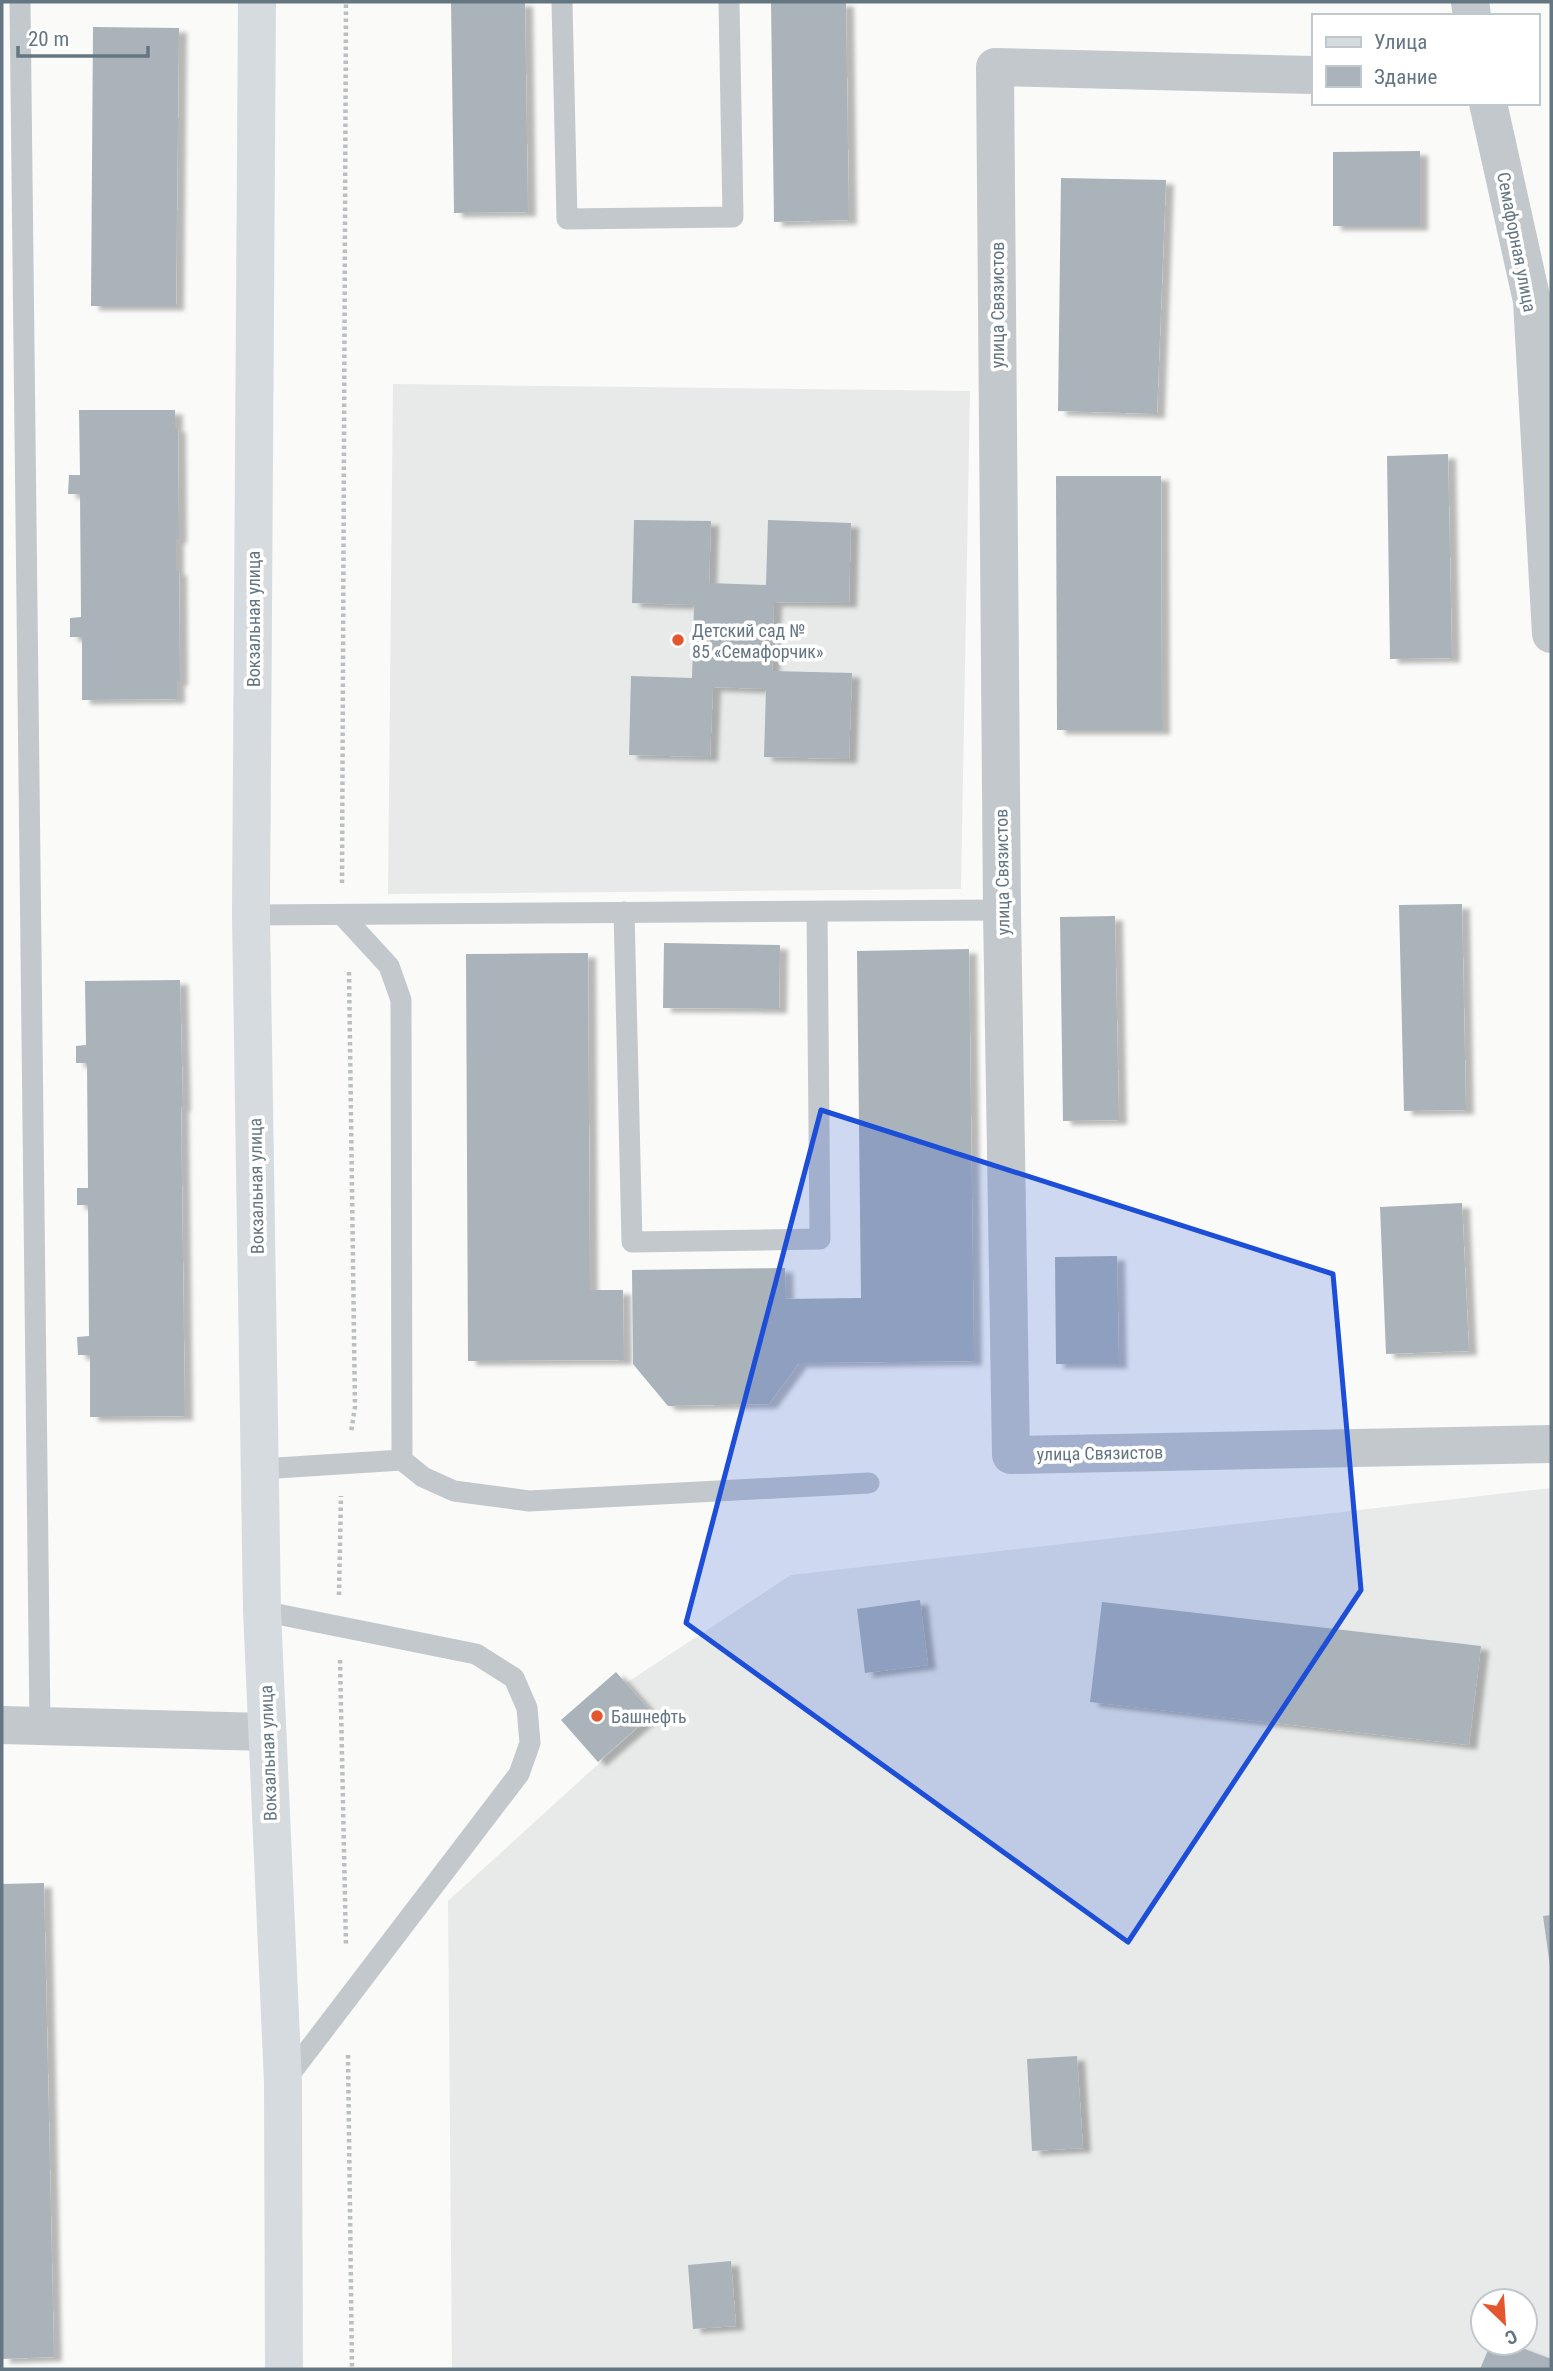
<svg xmlns="http://www.w3.org/2000/svg" width="1553" height="2371" font-family="'Roboto Condensed',sans-serif">
  <style>
    .built { fill: #e8e9e9; fill-rule: evenodd }
    .building { fill: #aab3b9; filter: url(#shadow) }
    .lines { fill: none; stroke-linecap: round; stroke-linejoin: round }
    .path { stroke: #bbbfc2; stroke-width: 4.5; stroke-dasharray: 3.5 3.5; stroke-linecap: butt }
    .lane { stroke: #c3c8cc; stroke-width: 21 }
    .street { stroke: #c3c8cc; stroke-width: 38 }
    .primary { stroke: #d6dbdf; stroke-width: 38 }
    .marked { fill: #1d4ed8; fill-opacity: 0.2; stroke: #1d4ed8; stroke-width: 5; stroke-linejoin: round }
    .poi-dot { fill: #e4572e; stroke: #fff; stroke-width: 2.5 }
    .labels { text-anchor: middle; dominant-baseline: central; stroke-width: 7; stroke-linejoin: round; paint-order: stroke }
    .street-label { font-size: 18px; fill: #657683; stroke: #fff }
    .poi-label { font-size: 18px; fill: #657683; stroke: #fff; text-anchor: start }
  </style>
  <defs>
    <filter id="shadow"><feDropShadow dx="8" dy="4.5" stdDeviation="2" flood-color="#0004"/></filter>
  </defs>
  <rect width="100%" height="100%" fill="#fafaf8"/>
  <g class="built">
    <path d="M393,384l577,7 -9,498 -573,5z"/>
    <path d="M1551,1488v881h-1099l-4,-468 205,-187 -27,-31 165,-108zM1483,2301h42v42h-42z"/>
  </g>
  <g class="building">
    <path d="M451,2h74l3,210 -74,1z"/>
    <path d="M771,2h75l3,218 -75,2z"/>
    <path d="M93,27l86,1 -3,278h-85z"/>
    <path d="M1420,151v75h-87v-74z"/>
    <path d="M1061,178l105,2 -9,234 -99,-3z"/>
    <path d="M79,410h96v18h3l1,111h-3v32h3l1,110h-3v18l-95,1v-63h-12v-19l11,-1 -1,-123h-12l1,-19h11z"/>
    <path d="M1448,454l4,204 -62,1 -3,-203z"/>
    <path d="M1056,476h105l1,254h-105z"/>
    <path d="M634,520l77,1 -2,62 57,2 2,-65 83,3 -2,80 -75,-1 -2,69 80,2 -3,86 -85,-2 2,-68 -53,-2 -3,70 -81,-2 2,-79 61,2 2,-73 -62,-2z"/>
    <path d="M1462,904l4,206 -62,1 -5,-206z"/>
    <path d="M1115,916l4,204 -56,1 -3,-204z"/>
    <path d="M664,943l116,2 -1,64 -116,-1z"/>
    <path d="M969,949l5,412 -175,2 -30,41 -101,2 -35,-42 -1,-94 153,-2 1,31 75,-1 -4,-347z"/>
    <path d="M588,953l2,337h33l1,70 -156,1 -2,-407z"/>
    <path d="M180,980l3,127h-2l4,309 -95,1v-62h-12l-1,-18 12,-1 -1,-131h-11v-17h11l-1,-125h-11v-17l10,-1 -1,-64z"/>
    <path d="M1462,1203l7,148 -83,3 -6,-147z"/>
    <path d="M1117,1256l2,108h-63l-1,-107z"/>
    <path d="M920,1600l8,65 -63,8 -8,-64z"/>
    <path d="M1102,1602l379,44 -12,99 -379,-43z"/>
    <path d="M616,1672l37,42 -55,48 -37,-42z"/>
    <path d="M44,1883l10,474 -52,2v-475z"/>
    <path d="M1551,1915v51h-1l-7,-50z"/>
    <path d="M1077,2056l6,92 -51,3 -5,-92z"/>
    <path d="M731,2261l5,65 -43,3 -5,-64z"/>
    <path d="M1491,2343h18l42,16v10h-71z"/>
  </g>
  <g class="lines">
    <g class="path">
      <path d="M342,883l4,-881"/>
      <path d="M349,972l6,435 -4,25"/>
      <path d="M339,1595l2,-99"/>
      <path d="M340,1660l6,285"/>
      <path d="M348,2055l4,314"/>
    </g>
    <g class="lane">
      <path d="M20,2l20,1725"/>
      <path d="M562,2l5,217 166,-2 -4,-215"/>
      <path d="M624,912l8,330 188,-3 -3,-327"/>
      <path d="M251,915l751,-5"/>
      <path d="M342,915l47,51 12,34 1,460 21,17 31,14 75,10 340,-18"/>
      <path d="M261,1469l141,-9"/>
      <path d="M262,1611l214,43 38,24 13,30 3,35 -11,31 -235,308"/>
    </g>
    <g class="street">
      <path d="M1470,2l2,14"/>
      <path d="M1313,75l-318,-8 7,843 9,545 540,-11"/>
      <path d="M1488,103l44,198 19,333"/>
      <path d="M2,1725l264,7"/>
    </g>
    <path class="primary" d="M257,2l-6,913 11,696 21,472 1,286"/>
  </g>
  <path class="marked" d="M821,1110l512,164 28,316 -233,352 -442,-319z"/>
  <g class="poi-dot">
    <circle cx="678" cy="640" r="7"/>
    <circle cx="597" cy="1716" r="7"/>
  </g>
  <g class="labels">
    <g class="street-label">
      <text transform="translate(1517 242) rotate(79)">Семафорная улица</text>
      <text transform="translate(997 305) rotate(-90)">улица Связистов</text>
      <text transform="translate(253 619) rotate(-90)">Вокзальная улица</text>
      <text transform="translate(1002 872) rotate(-91)">улица Связистов</text>
      <text transform="translate(256 1186) rotate(-91)">Вокзальная улица</text>
      <text transform="translate(1100 1453) rotate(-1)">улица Связистов</text>
      <text transform="translate(268 1753) rotate(-92)">Вокзальная улица</text>
    </g>
    <g class="poi-label">
      <text x="692" y="630">Детский сад №<tspan x="692" dy="21">85 «Семафорчик»</tspan></text>
      <text x="611" y="1716">Башнефть</text>
    </g>
  </g>
  <rect width="1553" height="2371" fill="none" stroke="#657683" stroke-width="7"/>
  <rect x="1312" y="14" width="228" height="91" fill="#ffffff" stroke="#c1c8cd" stroke-width="2"/>
  <rect x="1326" y="37" width="35" height="10" fill="#d6dbdf" stroke="#c1c8cd" stroke-width="2"/>
  <text x="1374" y="49" font-size="21" fill="#657683">Улица</text>
  <rect x="1326" y="66" width="35" height="21" fill="#aab3b9" stroke="#c1c8cd" stroke-width="2"/>
  <text x="1374" y="84" font-size="21" fill="#657683">Здание</text>
  <g transform="translate(1504 2322) rotate(155)"><circle r="33" fill="#ffffff" stroke="#c1c8cd" stroke-width="2"/>
  <path d="M0-5L12 26L0 18L-12 26Z" fill="#e4572e"/>
  <text y="-10" font-size="19" font-weight="bold" text-anchor="middle" fill="#657683">С</text>
  </g>
  <path d="M18 46v10h130v-10" fill="none" stroke="#657683" stroke-width="3.5"/>
  <text x="28" y="46" font-size="21" fill="#657683" stroke="#ffffff" stroke-width="5" paint-order="stroke">20 m</text>
</svg>
